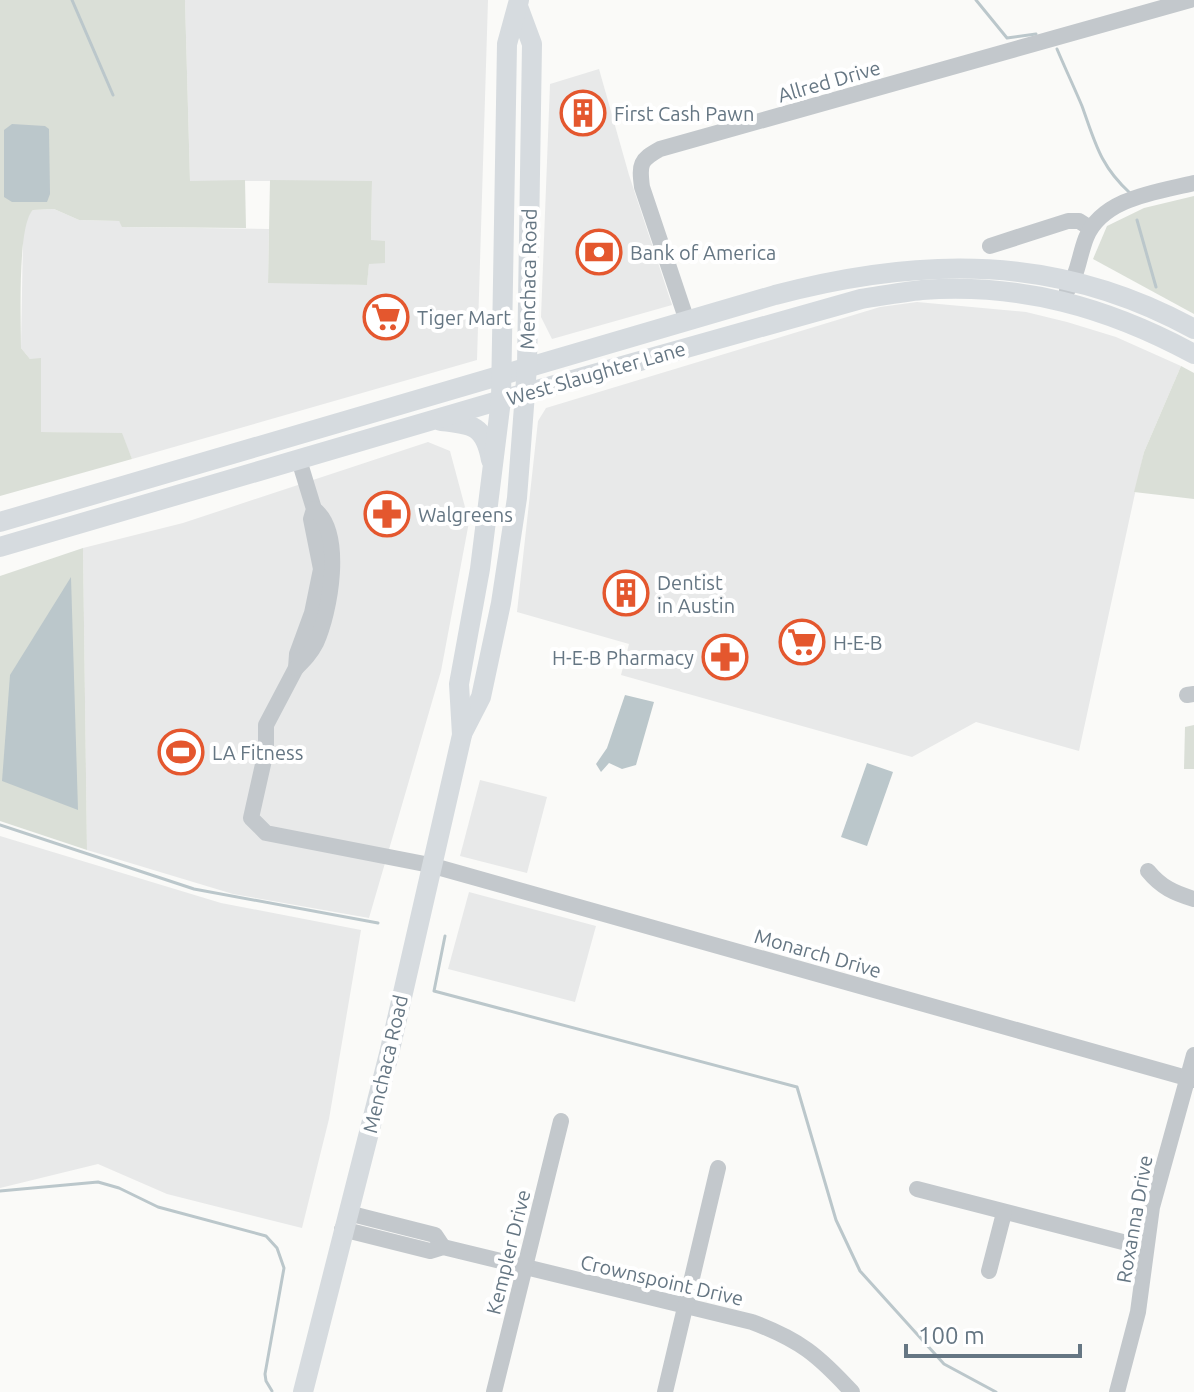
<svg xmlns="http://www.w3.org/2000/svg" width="1194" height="1392" font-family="Ubuntu,sans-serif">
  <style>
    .built { fill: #e8e9e9 }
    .green { fill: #dadfd7 }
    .water { fill: #bbc7cb }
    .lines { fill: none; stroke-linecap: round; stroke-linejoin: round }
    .stream { stroke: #bbc7cb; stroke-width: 3 }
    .minor { stroke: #c3c8cc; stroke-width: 16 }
    .major { stroke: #d6dbdf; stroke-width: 20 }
    .labels { text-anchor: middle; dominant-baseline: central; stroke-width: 8; stroke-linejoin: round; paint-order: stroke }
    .street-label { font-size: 20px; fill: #657683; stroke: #fff }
    .poi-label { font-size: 20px; fill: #657683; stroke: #fff; text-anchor: start }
  </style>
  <rect width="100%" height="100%" fill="#fafaf8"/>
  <g class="built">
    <path d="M185,0h303l-11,360 -345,99 -11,-25 -80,-2v-73h-11l-9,-11 2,-111 4,-21 6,-6 21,-1 25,11 40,1 4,6 146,2 -1,53 99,3 4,-45 1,-59h-182z"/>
    <path d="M599,69l30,106 43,130 -120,34 -11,-22 9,-233z"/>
    <path d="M917,302l109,10 41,10 49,15 65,29 -37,86 -65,299 -103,-29 -64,35 -291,-82 8,-31 -112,-32 21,-191 8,-13 334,-101z"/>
    <path d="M428,442l22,9 19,71 -28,149 -72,247 -136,-24 -146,-44 -4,-302 100,-25z"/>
    <path d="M480,780l67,17 -20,76 -67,-17z"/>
    <path d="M0,836l221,67 140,27 -32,189 -27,109 -135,-34 -69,-30 -98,24z"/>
    <path d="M469,892l127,34 -21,76 -127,-33z"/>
  </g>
  <g class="green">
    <path d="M0,0h185l5,181 55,-1 1,48 -124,-1 -3,-6 -40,-1 -25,-11 -21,1c-16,15 -12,112 -12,138l9,11 11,-1v74l81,1 10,26 -132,37z"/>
    <path d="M270,180l102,1 -1,59 14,1v22l-16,1 -2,21 -99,-2z"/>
    <path d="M1194,196v118l-101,-55 14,-33 37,-18z"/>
    <path d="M1181,366l13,7v126l-60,-7 10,-40z"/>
    <path d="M83,548l4,302 -87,-29v-245z"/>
    <path d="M1194,725v44h-10l1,-42z"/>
  </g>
  <g class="water">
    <path d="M12,124l33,2 4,3 1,65 -3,8h-35l-8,-5v-67z"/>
    <path d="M71,577l7,233 -76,-29 8,-106z"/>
    <path d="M625,695l29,7 -18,63 -14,4 -13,-6 -8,9 -5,-8 11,-16z"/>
    <path d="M867,763l26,9 -26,74 -26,-9z"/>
  </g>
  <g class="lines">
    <g class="stream">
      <path d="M72,0l41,95"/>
      <path d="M976,0l31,38 29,-4"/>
      <path d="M1057,49c8,19 17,38 25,57 13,36 18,60 48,87"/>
      <path d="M1137,220l19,67"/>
      <path d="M0,825l194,64 184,34"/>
      <path d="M445,936l-11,55 363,96 39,133 24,51 84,93 52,28"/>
      <path d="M0,1191l98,-9 21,6 39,19 108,29 11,12 7,20 -19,106 1,7 6,10"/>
    </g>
    <g class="minor">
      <path d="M990,246l78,-25h11l11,7"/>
      <path d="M1067,291c11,-16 12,-35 19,-53 16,-40 71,-46 108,-55"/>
      <path d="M687,321l-45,-134c-3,-23 -2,-27 18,-38l530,-149"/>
      <path d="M299,460l15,49 -3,10 10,50 -9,44 -15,41 -1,14 -30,57v26l-15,67 15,15 164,32 764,215"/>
      <path d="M296,668c8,-8 15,-15 20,-25 14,-31 29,-110 -2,-134"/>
      <path d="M1187,695l7,-1"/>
      <path d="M1148,871c13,16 26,22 46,28"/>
      <path d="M917,1189l229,59"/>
      <path d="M348,1213l87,22 8,12"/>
      <path d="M342,1229l88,22 13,-4 309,75c48,18 66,33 100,70"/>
      <path d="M989,1271l15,-58"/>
      <path d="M494,1392l67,-271"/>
      <path d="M665,1392l53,-224"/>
      <path d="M1117,1392l21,-80 14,-105 42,-152"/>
    </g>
    <g class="major">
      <path d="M441,421c32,3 44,5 50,39"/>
      <path d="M0,522l775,-227c147,-39 283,-41 419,34"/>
      <path d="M0,547l501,-147 360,-101c20,-3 41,-7 61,-9 99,-7 185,17 272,64"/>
      <path d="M462,734l19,-37 20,-94 16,-105 10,-131 5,-323 -13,-35"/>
      <path d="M303,1392l86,-338 73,-319 -3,-51 21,-115 21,-169 6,-356 12,-44"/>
    </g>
  </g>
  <defs>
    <g id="building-ring" transform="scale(2.3)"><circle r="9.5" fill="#fff" stroke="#e4572e" stroke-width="1.5"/><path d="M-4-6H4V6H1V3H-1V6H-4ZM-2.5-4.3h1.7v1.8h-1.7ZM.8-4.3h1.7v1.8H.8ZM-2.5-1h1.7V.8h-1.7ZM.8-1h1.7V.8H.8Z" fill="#e4572e"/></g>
    <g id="bank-ring" transform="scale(2.3)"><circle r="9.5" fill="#fff" stroke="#e4572e" stroke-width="1.5"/><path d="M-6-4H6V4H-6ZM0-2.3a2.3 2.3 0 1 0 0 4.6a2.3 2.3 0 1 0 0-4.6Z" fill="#e4572e"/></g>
    <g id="supermarket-ring" transform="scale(2.3)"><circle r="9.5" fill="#fff" stroke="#e4572e" stroke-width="1.5"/><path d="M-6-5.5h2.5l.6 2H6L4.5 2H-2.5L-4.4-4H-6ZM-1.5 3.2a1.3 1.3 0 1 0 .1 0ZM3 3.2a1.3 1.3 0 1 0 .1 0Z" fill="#e4572e"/></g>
    <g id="pharmacy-ring" transform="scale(2.3)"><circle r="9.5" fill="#fff" stroke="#e4572e" stroke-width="1.5"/><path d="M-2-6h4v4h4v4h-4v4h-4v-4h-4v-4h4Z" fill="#e4572e"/></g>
    <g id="stadium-ring" transform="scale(2.3)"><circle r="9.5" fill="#fff" stroke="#e4572e" stroke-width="1.5"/><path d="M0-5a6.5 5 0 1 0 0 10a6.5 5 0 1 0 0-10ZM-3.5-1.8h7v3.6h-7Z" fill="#e4572e"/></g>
  </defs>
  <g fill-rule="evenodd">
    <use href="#building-ring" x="583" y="113"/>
    <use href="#bank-ring" x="599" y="252"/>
    <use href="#supermarket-ring" x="386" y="317"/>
    <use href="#pharmacy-ring" x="387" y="514"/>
    <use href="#building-ring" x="626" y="593"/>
    <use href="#supermarket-ring" x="802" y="642"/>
    <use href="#pharmacy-ring" x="725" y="657"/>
    <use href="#stadium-ring" x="181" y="752"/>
  </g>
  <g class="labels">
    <g class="street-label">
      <text transform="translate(829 81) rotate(-16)">Allred Drive</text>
      <text transform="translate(528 279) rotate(-89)">Menchaca Road</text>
      <text transform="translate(596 373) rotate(-16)">West Slaughter Lane</text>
      <text transform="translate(818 953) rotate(16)">Monarch Drive</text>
      <text transform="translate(385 1064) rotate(-77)">Menchaca Road</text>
      <text transform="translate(1134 1219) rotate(-80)">Roxanna Drive</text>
      <text transform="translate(508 1252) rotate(-76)">Kempler Drive</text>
      <text transform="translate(662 1280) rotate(13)">Crownspoint Drive</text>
    </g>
    <g class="poi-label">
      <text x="614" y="113">First Cash Pawn</text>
      <text x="630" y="252">Bank of America</text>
      <text x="417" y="317">Tiger Mart</text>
      <text x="418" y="514">Walgreens</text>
      <text x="657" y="582">Dentist<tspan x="657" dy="23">in Austin</tspan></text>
      <text x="833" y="642">H-E-B</text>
      <text x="694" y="657" text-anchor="end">H-E-B Pharmacy</text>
      <text x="212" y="752">LA Fitness</text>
    </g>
  </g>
  <path d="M906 1344v12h174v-12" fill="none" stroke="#657683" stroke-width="4"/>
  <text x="918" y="1344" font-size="24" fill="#657683" stroke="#ffffff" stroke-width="6" paint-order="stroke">100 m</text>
</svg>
